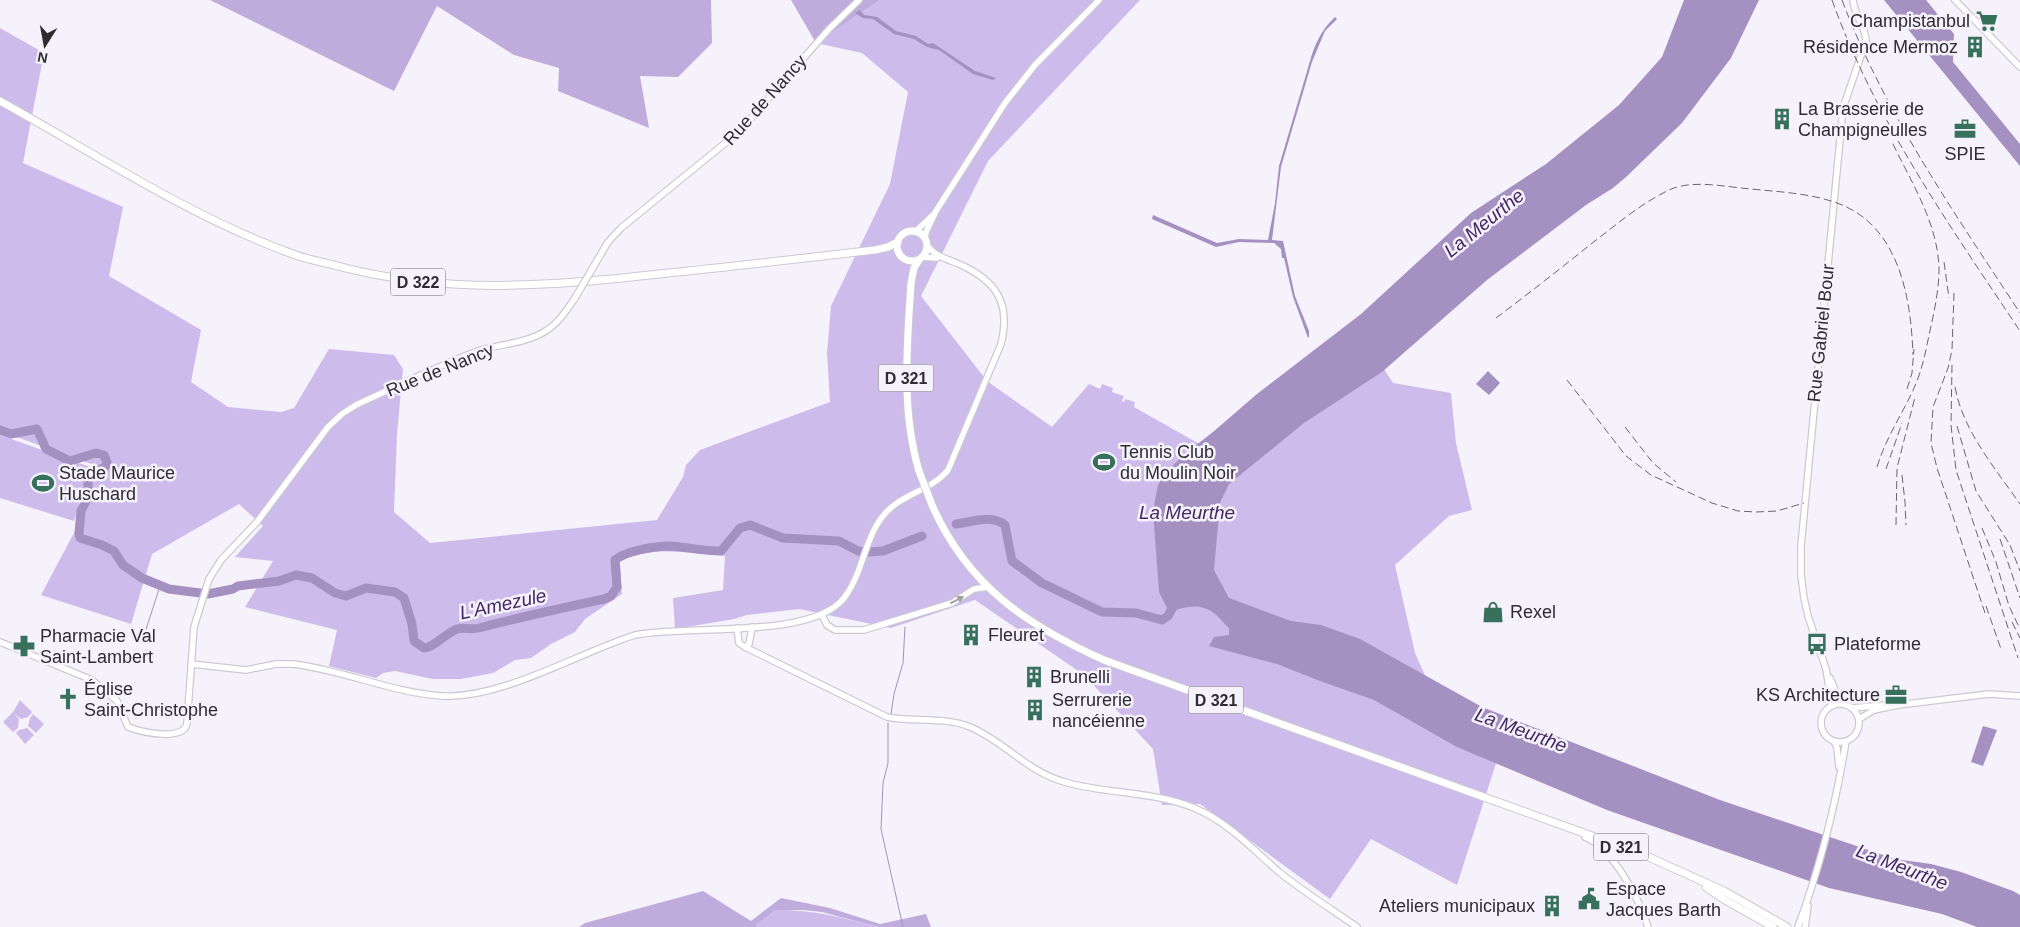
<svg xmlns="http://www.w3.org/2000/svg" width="2020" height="927" font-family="Helvetica,sans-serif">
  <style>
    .green { fill: #cdbbeb }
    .forest { fill: #bfacdd }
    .water { fill: #a491c1 }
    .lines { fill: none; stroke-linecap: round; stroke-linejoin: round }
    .stream { stroke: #a491c1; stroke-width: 1 }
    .river { stroke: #a491c1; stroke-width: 9 }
    .secondary-casing { stroke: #ccc9d2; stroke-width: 8 }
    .primary-casing { stroke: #ccc9d2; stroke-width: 9 }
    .secondary { stroke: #fff; stroke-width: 5.5 }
    .primary { stroke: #fff; stroke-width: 7 }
    .rail { stroke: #68666b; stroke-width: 1; stroke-dasharray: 8 4; stroke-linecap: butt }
    .secondary-bridge-casing { stroke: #ccc9d2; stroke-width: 8; stroke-linecap: butt }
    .primary-bridge-casing { stroke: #ccc9d2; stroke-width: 9; stroke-linecap: butt }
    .secondary-bridge { stroke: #fff; stroke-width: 5.5 }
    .primary-bridge { stroke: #fff; stroke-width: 7 }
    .oneway { fill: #a1a0a2 }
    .labels { text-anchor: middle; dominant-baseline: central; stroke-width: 5; stroke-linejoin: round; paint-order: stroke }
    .shield { fill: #f6f2fc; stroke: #6a676d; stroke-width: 1 }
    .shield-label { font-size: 16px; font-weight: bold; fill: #2e2c30 }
    .poi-label { font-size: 18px; fill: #2e2c30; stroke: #f6f2fc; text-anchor: start }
    .street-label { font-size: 18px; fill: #2e2c30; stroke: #f6f2fc }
    .water-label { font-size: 19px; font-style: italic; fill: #432964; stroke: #f6f2fc }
  </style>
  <rect width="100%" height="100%" fill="#f6f2fc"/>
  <g class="green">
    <path d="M880,0h260l-152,161 -67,135 66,85 65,46 37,-43 11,5 2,-5 11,4 -1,4 12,4 -2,5 2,1 1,-3 10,3 -1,5 69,39 166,-100 24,37 58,10 5,50 16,67 -23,6 -54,49 20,88 30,67 52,40 -40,125 -86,-46 -41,60 -130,-95 -38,1 -9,-56 -69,-74 -109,-75 -84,28 -92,-19 -52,6 -13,4 -59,10 -2,-31 50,-8 2,-34c-29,-3 -81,-11 -105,6l2,32 -37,25 -10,13 -24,12 -20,14 -16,2 -22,13 -32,6h-28l-38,-8 -12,2 -7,5 -47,-12 8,-36 -92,-23 28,-46 -38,-4 28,-31 -24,-22 -87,50 -21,70 -90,-29 34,-64 19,-66 -94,-34v-403l44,25 -21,110 100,44 -14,69 92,54 -10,52 37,25 53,5 13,-4 35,-59 65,6 9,14 -6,65 -3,78 36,31 227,-23 26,-43 3,-12 14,-15 130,-48 -3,-49 4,-47 59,-122 18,-92 -46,-39 -46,-10z"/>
    <path d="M0,435l90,32 -16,54 -74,-23z"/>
    <path d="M20,700l12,12 -4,5 -7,2 -7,-5 5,5 -1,9 -5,4 -10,-10 10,-10z"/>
    <path d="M33,714l11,10 -8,9 -8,-7 2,-8z"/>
    <path d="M27,728l7,7 -9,9 -9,-11 3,-3z"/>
    <path d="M776,910c40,0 64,7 102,17h-120l-2,-2z"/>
  </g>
  <g class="forest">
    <path d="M210,0h501l1,43 -34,34 -38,-1 9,52 -91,-37 1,-23 -45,-13 -77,-49 -43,85z"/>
    <path d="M791,0h89l-64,43z"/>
    <path d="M703,891l48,30 30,-23 49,10 50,16 46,-10 5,13h-53l-56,-15 -19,-2h-27l-20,15 2,2h-179l6,-4z"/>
  </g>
  <g class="water">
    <path d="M1684,0h75l-28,58 -49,65 -56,54 -13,11 -27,17 -99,75 -105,92 -78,51 -75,61 -9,19 -6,67 15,28 62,23 30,4 39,14 122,68 238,93 175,59 36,5 30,8 52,19 7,4v32h-43l-35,-13 -113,-26 -222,-78 -150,-63 -83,-47 -54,-19 -43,-17 -68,-18 5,-9 15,-2v-7c-5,-4 -9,-10 -14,-14 -14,-12 -31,-7 -46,-2l-10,-20 -6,-81 5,-26 7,-12 21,-20 27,-21 44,-38 104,-80 110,-101 75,-49 73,-59 43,-48z"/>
    <path d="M1884,0h42l28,34 -1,28 67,82v22z"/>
    <path d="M860,10l4,5 13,2 19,14 20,5 12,8 5,-1 42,28 21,7 -3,2 -20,-6 -34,-24 -12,-3 -13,-8 -20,-5 -21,-15 -10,-1 -8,-5z"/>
    <path d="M1335,17l2,2 -12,12 -13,31 -31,105 -9,73 11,1 12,55 14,35v6l-1,1 -15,-41 -9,-39h-2l-1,-9 -7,-6 -35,-1 -23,5 -64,-28 1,-4 64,28 22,-4 29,1 7,-37 4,-37 31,-105c5,-17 11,-31 25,-44z"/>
    <path d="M1488,371l12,12 -11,12 -13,-11z"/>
    <path d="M1983,726l14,4 -14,36 -12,-4z"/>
  </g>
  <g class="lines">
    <g class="stream">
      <path d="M142,642l18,-56"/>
      <path d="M891,714l3,-20 9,-31 2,-36"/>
      <path d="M888,723v40l-5,20 -2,46 22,98"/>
    </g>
    <g class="river">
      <path d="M0,430l11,4 26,-5 9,20 24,12 26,-8 8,2 3,7 -1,4 -10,6 -8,7v18l-7,14 -2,22 1,5 22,7 12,6 9,14 19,13 27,11 39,5 25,-5 5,-3 41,-5 17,-6 16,3 23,15 11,3 20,-8 29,4 9,6 8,26 2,17 10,7c9,0 21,-14 33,-19 7,-2 14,1 22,-1 42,-11 83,-20 125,-29l7,-3 6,-9 -2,-27c10,-9 41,-14 54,-14 17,1 35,5 52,5l19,-23 10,-3 33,13 56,3 19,10 10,1 15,-1 39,-15"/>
      <path d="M956,524c16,-2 35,-10 49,1l7,36 30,22 60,29 34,1 26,7 6,-4 7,-13"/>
    </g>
    <g class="secondary-casing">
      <g id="secondary">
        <path d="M1955,0l65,67"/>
        <path d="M915,232l18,-17"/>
        <path d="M925,239l1,-7 10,-21 69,-108 30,-38 64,-65"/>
        <path d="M922,257l15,1"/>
        <path d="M598,259l10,-17 13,-14 119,-97 89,-102 30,-29"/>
        <path d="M822,615l5,10 8,5h29l88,-27 22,-14 14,-2"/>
        <path d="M737,628l2,15 6,4 142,70c25,5 61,0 83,10 36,15 56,45 98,56 45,12 95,8 137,30 27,14 51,39 74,59 25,20 52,37 78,55"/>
        <path d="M0,642l92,38 25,21 11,26c13,5 56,15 59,-4l7,-96 15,-48 12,-19 36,-38 71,-95 14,-13 14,-9c40,-18 79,-38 119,-53 22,-8 49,-8 69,-20 14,-8 22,-21 31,-34"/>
        <path d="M745,647l4,-3 3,-17"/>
        <path d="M191,664l55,6 30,-6h17c51,6 99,29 150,32 59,3 135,-43 192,-61 52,-11 176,5 209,-37 19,-24 20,-59 39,-82 17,-22 48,-25 65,-46l53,-126c10,-41 -4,-63 -42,-80 -12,-5 -25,-8 -32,-19"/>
        <path d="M1830,678l11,26"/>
        <circle cx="1840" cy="723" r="19"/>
        <path d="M1832,706l-6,-37 -18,-53 -4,-18 -3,-23v-29l42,-438 23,-67c0,-14 -12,-26 -13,-41"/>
        <path d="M1852,708l34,-3"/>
        <path d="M1859,719l15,-9 24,-5 91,-11 31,2"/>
        <path d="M1834,741l3,7 2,19"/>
        <path d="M1585,837c28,12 54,61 63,90"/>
        <path d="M1798,927c22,-60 38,-123 48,-186"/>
        <path d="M1805,927l3,-21"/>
      </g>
    </g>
    <g class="primary-casing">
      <g id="primary">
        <path d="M0,101c96,53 187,114 290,152 13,5 26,8 40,11 115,32 222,22 338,9 69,-7 138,-15 207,-23l13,-3 10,-5"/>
        <circle cx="912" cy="246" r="15"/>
        <path d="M919,260l-5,8 -3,15c-4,63 -10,127 8,188"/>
        <path d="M932,505c35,80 94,120 172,155l538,194 82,37 63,36"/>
        <path d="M1706,887l19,13 48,27"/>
      </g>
    </g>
    <use href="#secondary" class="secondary"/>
    <use href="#primary" class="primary"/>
    <g class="rail">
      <path d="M1832,0c43,120 118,226 188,331"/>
      <path d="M1842,0c43,114 112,212 178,313"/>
      <path d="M1944,262l5,36"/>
      <path d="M1954,293l-2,57 -4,18 -15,39 -2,36 6,25 48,145"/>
      <path d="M1496,318c32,-24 64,-49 95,-74 25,-19 49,-40 78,-54 24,-11 56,-3 82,-1 29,3 58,4 86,14 62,22 74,94 76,152"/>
      <path d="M1952,365l-1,60 5,45 62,188"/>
      <path d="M1567,380l59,76 25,19 61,28 26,8 18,1 21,-1 27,-8"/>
      <path d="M1955,387c8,44 40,81 65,117"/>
      <path d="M1907,389l5,-16 2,-24"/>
      <path d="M1957,426l19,65 34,54 10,26"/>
      <path d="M1625,427l28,36 23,19"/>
      <path d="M1877,467c10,-33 28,-56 40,-86 7,-18 10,-37 14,-55 4,-18 8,-38 8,-57 -1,-46 -28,-87 -47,-127"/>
      <path d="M1886,469l16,-46"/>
      <path d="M1902,475l3,27 1,23"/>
      <path d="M1896,525l1,-57 18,-71"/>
      <path d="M1982,528l14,34 13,44 10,21"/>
      <path d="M2000,539l20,59"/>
      <path d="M1986,606l15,43"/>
      <path d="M2012,622l8,16"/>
    </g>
    <g class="secondary-bridge-casing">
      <path id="secondary-bridge" d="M575,298l23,-39"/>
    </g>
    <g class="primary-bridge-casing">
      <path id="primary-bridge" d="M919,471l13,34"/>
    </g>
    <use href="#secondary-bridge" class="secondary-bridge"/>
    <use href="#primary-bridge" class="primary-bridge"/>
  </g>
  <defs><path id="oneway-solid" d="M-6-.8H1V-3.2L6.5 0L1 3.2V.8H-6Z" transform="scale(1.25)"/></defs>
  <use class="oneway" href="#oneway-solid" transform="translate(957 600) rotate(-27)"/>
  <defs>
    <g id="supermarket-bare" transform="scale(1.725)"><path d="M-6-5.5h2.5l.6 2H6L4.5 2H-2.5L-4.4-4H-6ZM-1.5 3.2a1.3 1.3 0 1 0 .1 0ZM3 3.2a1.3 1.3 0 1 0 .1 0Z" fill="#37715b" stroke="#f6f2fc" stroke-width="2.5" paint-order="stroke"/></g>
    <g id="building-bare" transform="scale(1.725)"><path d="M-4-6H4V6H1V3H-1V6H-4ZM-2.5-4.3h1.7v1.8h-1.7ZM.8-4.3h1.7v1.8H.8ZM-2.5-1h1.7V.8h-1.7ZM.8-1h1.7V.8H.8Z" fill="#37715b" stroke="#f6f2fc" stroke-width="2.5" paint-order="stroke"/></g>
    <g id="office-bare" transform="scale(1.725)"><path d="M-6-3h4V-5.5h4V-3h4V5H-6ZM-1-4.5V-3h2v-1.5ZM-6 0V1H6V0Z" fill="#37715b" stroke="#f6f2fc" stroke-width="2.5" paint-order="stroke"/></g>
    <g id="stadium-bare" transform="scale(1.725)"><path d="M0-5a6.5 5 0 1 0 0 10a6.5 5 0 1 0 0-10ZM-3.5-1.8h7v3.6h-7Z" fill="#37715b" stroke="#f6f2fc" stroke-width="2.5" paint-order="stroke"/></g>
    <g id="shop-bare" transform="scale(1.725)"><path d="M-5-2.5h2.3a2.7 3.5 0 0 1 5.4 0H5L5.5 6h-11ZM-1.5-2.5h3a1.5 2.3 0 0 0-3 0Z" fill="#37715b" stroke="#f6f2fc" stroke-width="2.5" paint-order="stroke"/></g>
    <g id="bus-bare" transform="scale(1.725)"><path d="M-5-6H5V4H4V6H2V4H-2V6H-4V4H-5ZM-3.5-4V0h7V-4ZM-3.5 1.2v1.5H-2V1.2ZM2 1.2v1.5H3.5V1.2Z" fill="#37715b" stroke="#f6f2fc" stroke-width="2.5" paint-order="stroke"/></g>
    <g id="pharmacy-bare" transform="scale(1.725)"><path d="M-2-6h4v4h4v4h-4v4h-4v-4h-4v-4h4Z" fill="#37715b" stroke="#f6f2fc" stroke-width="2.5" paint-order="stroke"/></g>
    <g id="church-bare" transform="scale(1.725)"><path d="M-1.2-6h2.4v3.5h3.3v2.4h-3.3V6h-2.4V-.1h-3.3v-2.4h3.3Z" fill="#37715b" stroke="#f6f2fc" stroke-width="2.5" paint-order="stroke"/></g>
    <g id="civic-bare" transform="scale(1.725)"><path d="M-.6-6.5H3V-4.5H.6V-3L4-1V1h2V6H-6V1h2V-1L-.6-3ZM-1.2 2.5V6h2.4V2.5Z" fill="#37715b" stroke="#f6f2fc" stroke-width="2.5" paint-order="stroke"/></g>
  </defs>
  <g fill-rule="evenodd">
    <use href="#supermarket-bare" x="1987" y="21"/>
    <use href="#building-bare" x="1975" y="47"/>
    <use href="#building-bare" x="1782" y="119"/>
    <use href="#office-bare" x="1965" y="129"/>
    <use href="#stadium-bare" x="1104" y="462"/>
    <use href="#stadium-bare" x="43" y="483"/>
    <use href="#shop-bare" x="1493" y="612"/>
    <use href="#building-bare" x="971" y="635"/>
    <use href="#bus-bare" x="1817" y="644"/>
    <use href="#pharmacy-bare" x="24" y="646"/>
    <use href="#building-bare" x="1034" y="677"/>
    <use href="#office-bare" x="1896" y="695"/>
    <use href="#church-bare" x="68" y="699"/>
    <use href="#building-bare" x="1035" y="710"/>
    <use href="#civic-bare" x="1589" y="899"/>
    <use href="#building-bare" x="1552" y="906"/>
  </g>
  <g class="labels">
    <g class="shield">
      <rect x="390.5" y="268.5" width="55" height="27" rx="4"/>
      <rect x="878.5" y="364.5" width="55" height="27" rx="4"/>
      <rect x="1188.5" y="686.5" width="55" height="27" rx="4"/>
      <rect x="1593.5" y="833.5" width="55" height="27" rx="4"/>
    </g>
    <g class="shield-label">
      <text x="418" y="282">D 322</text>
      <text x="906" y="378">D 321</text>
      <text x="1216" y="700">D 321</text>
      <text x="1621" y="847">D 321</text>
    </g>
    <g class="poi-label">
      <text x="1970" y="21" text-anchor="end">Champistanbul</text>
      <text x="1958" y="47" text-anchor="end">Résidence Mermoz</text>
      <text x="1798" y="109">La Brasserie de<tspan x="1798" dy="21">Champigneulles</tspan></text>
      <text x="1965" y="154" text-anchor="middle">SPIE</text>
      <text x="1120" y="452">Tennis Club<tspan x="1120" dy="21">du Moulin Noir</tspan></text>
      <text x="59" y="473">Stade Maurice<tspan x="59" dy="21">Huschard</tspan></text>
      <text x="1510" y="612">Rexel</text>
      <text x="988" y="635">Fleuret</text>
      <text x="40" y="636">Pharmacie Val<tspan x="40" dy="21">Saint-Lambert</tspan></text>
      <text x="1834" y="644">Plateforme</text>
      <text x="1050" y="677">Brunelli</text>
      <text x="84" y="689">Église<tspan x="84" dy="21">Saint-Christophe</tspan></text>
      <text x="1880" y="695" text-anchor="end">KS Architecture</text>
      <text x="1052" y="700">Serrurerie<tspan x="1052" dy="21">nancéienne</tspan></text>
      <text x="1606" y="889">Espace<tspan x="1606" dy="21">Jacques Barth</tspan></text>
      <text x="1535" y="906" text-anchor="end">Ateliers municipaux</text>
    </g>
    <g class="street-label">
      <text transform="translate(765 100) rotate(-48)">Rue de Nancy</text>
      <text transform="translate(1821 333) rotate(-84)">Rue Gabriel Bour</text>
      <text transform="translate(440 370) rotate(-22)">Rue de Nancy</text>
    </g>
    <g class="water-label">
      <text transform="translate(1484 223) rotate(-39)">La Meurthe</text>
      <text x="1187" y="512">La Meurthe</text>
      <text transform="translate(503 604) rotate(-12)">L'Amezule</text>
      <text transform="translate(1521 730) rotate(20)">La Meurthe</text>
      <text transform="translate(1902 867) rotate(21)">La Meurthe</text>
    </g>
  </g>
  <g transform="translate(45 45) rotate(191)" stroke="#f6f2fc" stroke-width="4" paint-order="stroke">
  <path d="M0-4L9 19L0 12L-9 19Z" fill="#2e2c30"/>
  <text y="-8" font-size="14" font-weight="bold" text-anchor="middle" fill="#2e2c30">N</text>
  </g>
</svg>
